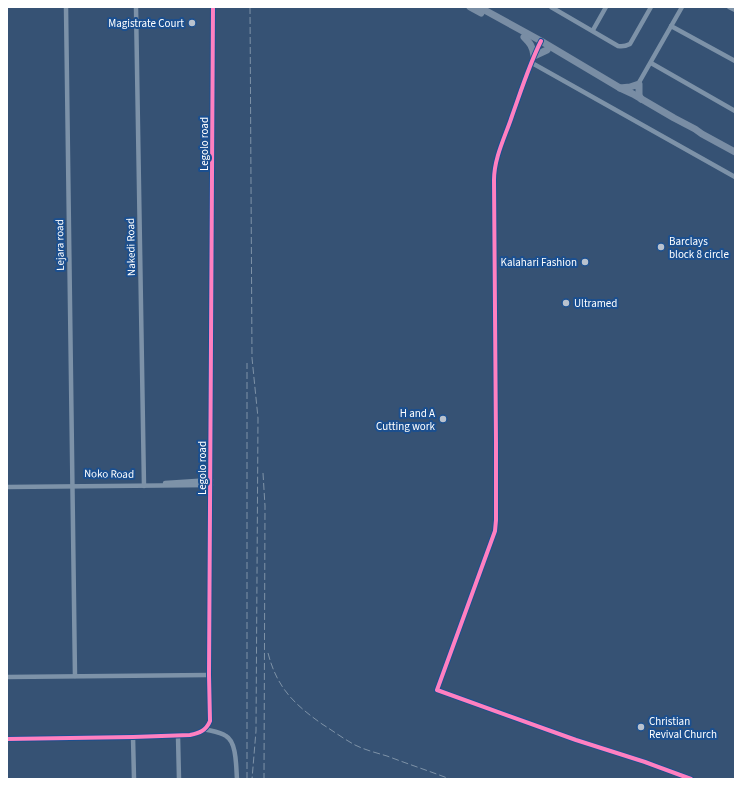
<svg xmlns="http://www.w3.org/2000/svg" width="742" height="786" font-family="'Source Sans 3',sans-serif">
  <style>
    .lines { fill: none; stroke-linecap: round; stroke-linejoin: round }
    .street { stroke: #7d92a8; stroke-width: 4.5 }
    .secondary { stroke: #798da4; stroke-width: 7 }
    .rail { stroke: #7e92a7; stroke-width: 1; stroke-dasharray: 7 3; stroke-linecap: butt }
    .cycleway-casing { stroke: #1b4f8f; stroke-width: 6 }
    .cycleway { stroke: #ff80c0; stroke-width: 4 }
    .poi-dot { fill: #b9c2ce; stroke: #1b4f8f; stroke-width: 1.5 }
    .labels { text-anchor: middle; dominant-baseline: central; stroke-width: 4; stroke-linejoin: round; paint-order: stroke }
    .poi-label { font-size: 11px; fill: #fff; stroke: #1b4f8f; text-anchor: end }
    .street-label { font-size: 11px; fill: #fff; stroke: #1b4f8f }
  </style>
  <rect width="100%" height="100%" fill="#365274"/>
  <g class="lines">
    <g class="street">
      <path d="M66,7l9,669"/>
      <path d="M136,7l8,479"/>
      <path d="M551,7l67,39c5,1 8,0 12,-2l21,-37"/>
      <path d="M729,7l6,3"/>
      <path d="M671,26l64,35"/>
      <path d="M593,30l13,-23"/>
      <path d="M541,41c-12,24 -20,50 -29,75 -7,21 -18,42 -18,64l2,262v78l-1,11 -58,159 139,50 69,22 46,17"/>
      <path d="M532,63l203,114"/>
      <path d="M651,63l84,48"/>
      <path d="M637,86l45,-79"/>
      <path d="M165,483l46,-3"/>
      <path d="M7,487l204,-2"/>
      <path d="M7,677l202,-2"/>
      <path d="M204,729c7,2 16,3 22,7 11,6 10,32 11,43"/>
      <path d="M178,736l1,43"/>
      <path d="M133,737l1,42"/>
      <path d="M7,739l126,-2 57,-2c9,-2 16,-4 20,-14l-1,-46 4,-668"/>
    </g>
    <g class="secondary">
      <path d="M470,7l11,6"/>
      <path d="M479,7l62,34 79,47 13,6 41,24 21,11 7,5 33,18"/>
      <path d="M524,37c6,6 9,10 10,19l13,-6"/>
      <path d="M620,88l10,-1 9,-3v11l2,4"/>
    </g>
    <g class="rail">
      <path d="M250,7l2,351 6,60 -2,313 -4,48"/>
      <path d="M263,473l2,33 -1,273"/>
      <path d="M268,653c9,35 26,51 54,71 11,7 22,15 33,21 10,5 22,8 32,11 21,8 42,15 63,23"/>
      <path d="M247,779v-416"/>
    </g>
    <g class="cycleway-casing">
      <g id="cycleway">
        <path d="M541,41c-12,24 -20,50 -29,75 -7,21 -18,42 -18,64l2,262v78l-1,11 -58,159 139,50 69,22 46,17"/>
        <path d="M7,739l126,-2 57,-2c9,-2 16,-4 20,-14l-1,-46 4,-668"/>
      </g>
    </g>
    <use href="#cycleway" class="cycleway"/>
  </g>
  <g class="poi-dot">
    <circle cx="192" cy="23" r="4"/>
    <circle cx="661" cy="247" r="4"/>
    <circle cx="585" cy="262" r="4"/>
    <circle cx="566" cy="303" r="4"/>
    <circle cx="443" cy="419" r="4"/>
    <circle cx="641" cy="727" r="4"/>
  </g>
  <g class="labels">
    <g class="poi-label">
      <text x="184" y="23">Magistrate Court</text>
      <text x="669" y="241" text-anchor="start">Barclays<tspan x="669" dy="13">block 8 circle</tspan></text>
      <text x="577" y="262">Kalahari Fashion</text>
      <text x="574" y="303" text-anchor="start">Ultramed</text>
      <text x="435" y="413">H and A<tspan x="435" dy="13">Cutting work</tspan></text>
      <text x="649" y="721" text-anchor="start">Christian<tspan x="649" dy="13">Revival Church</tspan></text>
    </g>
    <g class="street-label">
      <text transform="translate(204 144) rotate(-90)">Legolo road</text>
      <text transform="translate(60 245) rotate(-91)">Lejara road</text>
      <text transform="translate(131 247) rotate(-91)">Nakedi Road</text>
      <text transform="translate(202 468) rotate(-90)">Legolo road</text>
      <text transform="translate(109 474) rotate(1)">Noko Road</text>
    </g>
  </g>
  <rect width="742" height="786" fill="none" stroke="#ffffff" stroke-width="16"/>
</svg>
